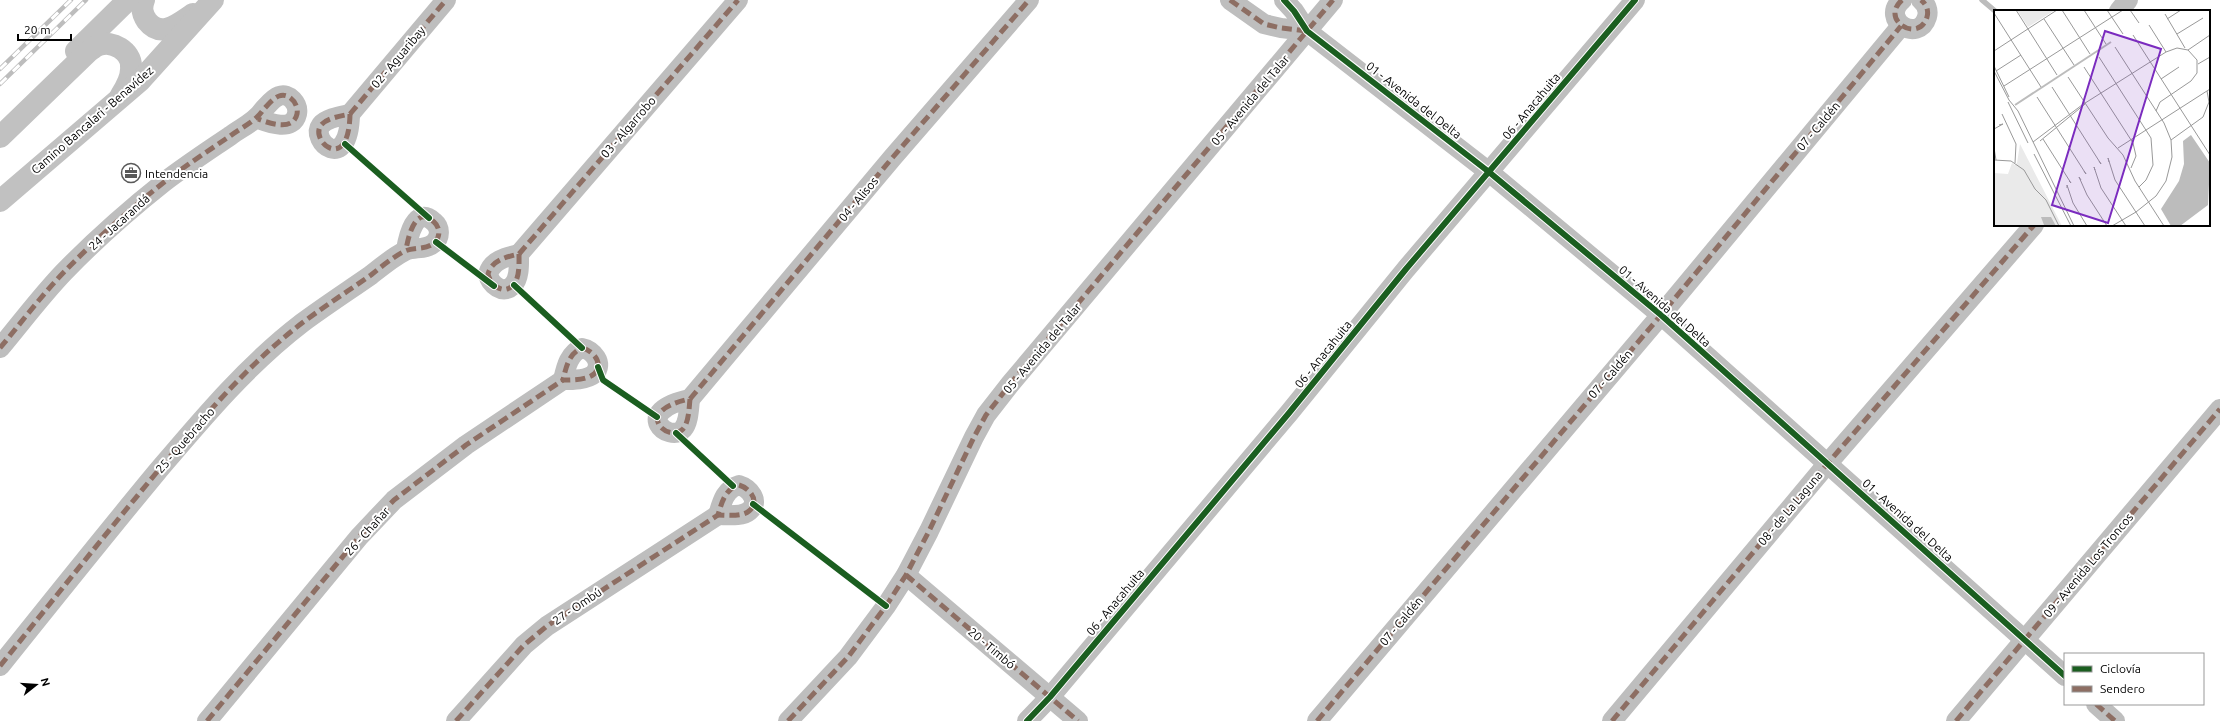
<svg xmlns="http://www.w3.org/2000/svg" width="2220" height="721" font-family="Ubuntu,sans-serif">
  <style>
    .lines { fill: none; stroke-linecap: round; stroke-linejoin: round }
    .stream { stroke: #bcbcbc; stroke-width: 5.5 }
    .street { stroke: #bebebe; stroke-width: 20 }
    .secondary { stroke: #c1c1c1; stroke-width: 22 }
    .rail-casing { stroke: #bdbdbd; stroke-width: 4.5 }
    .rail { stroke: #fff; stroke-width: 3; stroke-dasharray: 9; stroke-linecap: butt }
    .quiet { stroke: #8d6e63; stroke-width: 5; stroke-dasharray: 10 5; stroke-linecap: butt }
    .cycleway-casing { stroke: #fff; stroke-width: 8 }
    .cycleway { stroke: #1b5e20; stroke-width: 6 }
    .labels { text-anchor: middle; dominant-baseline: central; stroke-width: 4; stroke-linejoin: round; paint-order: stroke }
    .street-label { font-size: 12px; fill: #000; stroke: #fff }
    .poi-label { font-size: 12px; fill: #000; stroke: #fff; text-anchor: start }
    .inset-river { fill: none; stroke: #bcbcbc; stroke-width: 2 }
    .inset-road { fill: none; stroke: #999; stroke-width: 1 }
    .view { fill: #7b2cbf; fill-opacity: 0.15; stroke: #7b2cbf; stroke-width: 2 }
    .inset-edge { fill: none; stroke: #000; stroke-width: 2 }
  </style>
  <rect width="100%" height="100%" fill="#fff"/>
  <g class="lines">
    <path class="stream" d="M1982,0l13,11"/>
    <g class="street">
      <path d="M1230,0l34,24 17,4 26,3"/>
      <path d="M1284,0l10,11 13,20 182,141 172,143 404,361"/>
      <path d="M1902,0c-23,20 17,44 25,17 2,-7 -1,-13 -6,-17"/>
      <path d="M2119,11l9,-11"/>
      <path d="M350,114l96,-114"/>
      <path d="M350,114c-1,61 -41,27 -29,11 6,-7 20,-9 29,-11z"/>
      <path d="M519,254l219,-254"/>
      <path d="M519,254c0,9 1,24 -6,31 -10,11 -23,-1 -25,-11 4,-14 18,-17 31,-20z"/>
      <path d="M0,348c21,-25 41,-52 64,-76 31,-32 65,-62 99,-89 22,-17 45,-32 67,-47 12,-9 25,-14 33,-26 4,-4 10,-12 16,-14 10,-4 20,8 18,18 -4,18 -28,9 -39,5"/>
      <path d="M582,348c10,2 23,15 12,26 -7,6 -22,6 -31,6 3,-13 6,-27 19,-32z"/>
      <path d="M690,399l203,-242 136,-157"/>
      <path d="M690,399c-1,9 -1,23 -7,30 -14,15 -53,-18 7,-30z"/>
      <path d="M739,485c10,3 22,16 10,26 -7,6 -22,4 -31,4 4,-13 7,-26 21,-30z"/>
      <path d="M906,575l172,146"/>
      <path d="M0,666c52,-65 104,-130 157,-194 45,-53 90,-107 145,-149 23,-17 46,-32 69,-48 10,-8 22,-18 34,-24 9,-4 21,-1 29,-8 7,-6 6,-16 0,-21 -19,-18 -26,16 -28,28"/>
      <path d="M2096,704l19,17"/>
      <path d="M207,721l152,-184 35,-37 72,-55 97,-65"/>
      <path d="M456,721l68,-76 23,-19 171,-111"/>
      <path d="M788,721l60,-64 38,-51 20,-31 23,-44 45,-94 12,-22 25,-32 322,-383"/>
      <path d="M1027,721l23,-24 239,-284 117,-144 229,-269"/>
      <path d="M1317,721l344,-406 240,-289"/>
      <path d="M1612,721l216,-258 206,-238"/>
      <path d="M1956,721l264,-312"/>
    </g>
    <g class="secondary">
      <path d="M144,0c-3,8 -2,14 3,21 14,18 31,3 46,-7"/>
      <path d="M76,51l52,-51"/>
      <path d="M0,137l88,-85c3,-2 7,-6 11,-7 13,-5 32,6 32,21 1,11 -4,20 -10,29"/>
      <path d="M0,201l140,-120 73,-81"/>
    </g>
    <g class="rail-casing">
      <g id="rail">
        <path d="M0,69l71,-69"/>
        <path d="M0,84l86,-84"/>
      </g>
    </g>
    <use href="#rail" class="rail"/>
    <g class="quiet">
      <path d="M1230,0l34,24 17,4 26,3"/>
      <path d="M1902,0c-23,20 17,44 25,17 2,-7 -1,-13 -6,-17"/>
      <path d="M350,114l96,-114"/>
      <path d="M350,114c-1,61 -41,27 -29,11 6,-7 20,-9 29,-11z"/>
      <path d="M519,254l219,-254"/>
      <path d="M519,254c0,9 1,24 -6,31 -10,11 -23,-1 -25,-11 4,-14 18,-17 31,-20z"/>
      <path d="M0,348c21,-25 41,-52 64,-76 31,-32 65,-62 99,-89 22,-17 45,-32 67,-47 12,-9 25,-14 33,-26 4,-4 10,-12 16,-14 10,-4 20,8 18,18 -4,18 -28,9 -39,5"/>
      <path d="M582,348c10,2 23,15 12,26 -7,6 -22,6 -31,6 3,-13 6,-27 19,-32z"/>
      <path d="M690,399l203,-242 136,-157"/>
      <path d="M690,399c-1,9 -1,23 -7,30 -14,15 -53,-18 7,-30z"/>
      <path d="M739,485c10,3 22,16 10,26 -7,6 -22,4 -31,4 4,-13 7,-26 21,-30z"/>
      <path d="M906,575l172,146"/>
      <path d="M0,666c52,-65 104,-130 157,-194 45,-53 90,-107 145,-149 23,-17 46,-32 69,-48 10,-8 22,-18 34,-24 9,-4 21,-1 29,-8 7,-6 6,-16 0,-21 -19,-18 -26,16 -28,28"/>
      <path d="M2096,704l19,17"/>
      <path d="M207,721l152,-184 35,-37 72,-55 97,-65"/>
      <path d="M456,721l68,-76 23,-19 171,-111"/>
      <path d="M788,721l60,-64 38,-51 20,-31 23,-44 45,-94 12,-22 25,-32 322,-383"/>
      <path d="M1317,721l344,-406 240,-289"/>
      <path d="M1612,721l216,-258 206,-238"/>
      <path d="M1956,721l264,-312"/>
    </g>
    <g class="cycleway-casing">
      <g id="cycleway">
        <path d="M1284,0l10,11 13,20 182,141 172,143 404,361"/>
        <path d="M345,144l84,74"/>
        <path d="M436,242l58,44"/>
        <path d="M514,285l68,63"/>
        <path d="M598,367l5,13 54,37"/>
        <path d="M676,433l57,53"/>
        <path d="M753,504l133,102"/>
        <path d="M1027,721l23,-24 239,-284 117,-144 229,-269"/>
      </g>
    </g>
    <use href="#cycleway" class="cycleway"/>
  </g>
  <defs>
    <g id="office-ring" transform="scale(1)"><circle r="9.5" fill="#fff" stroke="#595959" stroke-width="1.5"/><path d="M-6-3h4V-5.5h4V-3h4V5H-6ZM-1-4.5V-3h2v-1.5ZM-6 0V1H6V0Z" fill="#595959"/></g>
  </defs>
  <g fill-rule="evenodd">
    <use href="#office-ring" x="131" y="173"/>
  </g>
  <g class="labels">
    <g class="street-label">
      <text transform="translate(398 57) rotate(-50)">02 - Aguaribay</text>
      <text transform="translate(1250 100) rotate(-50)">05 - Avenida del Talar</text>
      <text transform="translate(1414 100) rotate(38)">01 - Avenida del Delta</text>
      <text transform="translate(1531 106) rotate(-50)">06 - Anacahuita</text>
      <text transform="translate(92 120) rotate(-41)">Camino Bancalari - Benavídez</text>
      <text transform="translate(1818 126) rotate(-50)">07 - Caldén</text>
      <text transform="translate(628 127) rotate(-49)">03 - Algarrobo</text>
      <text transform="translate(858 199) rotate(-50)">04 - Alisos</text>
      <text transform="translate(119 222) rotate(-42)">24 - Jacarandá</text>
      <text transform="translate(1665 306) rotate(41)">01 - Avenida del Delta</text>
      <text transform="translate(1042 348) rotate(-50)">05 - Avenida del Talar</text>
      <text transform="translate(1323 354) rotate(-51)">06 - Anacahuita</text>
      <text transform="translate(1610 374) rotate(-49)">07 - Caldén</text>
      <text transform="translate(185 440) rotate(-49)">25 - Quebracho</text>
      <text transform="translate(1790 508) rotate(-50)">08 - de La Laguna</text>
      <text transform="translate(1908 520) rotate(42)">01 - Avenida del Delta</text>
      <text transform="translate(367 531) rotate(-48)">26 - Chañar</text>
      <text transform="translate(2088 565) rotate(-50)">09 - Avenida Los Troncos</text>
      <text transform="translate(1115 602) rotate(-50)">06 - Anacahuita</text>
      <text transform="translate(577 606) rotate(-34)">27 - Ombú</text>
      <text transform="translate(1401 621) rotate(-50)">07 - Caldén</text>
      <text transform="translate(992 648) rotate(40)">20 - Timbó</text>
    </g>
    <g class="poi-label">
      <text x="145" y="173">Intendencia</text>
    </g>
  </g>
  <g transform="translate(1994 10)">
    <rect width="216" height="216" fill="#fff"/>
    <path d="M23,0h38l-27,17zM26,134l42,82h-68v-53l14,1 4,-11 3,2 2,-2z" fill="#eaeaea"/>
    <path d="M197,125l19,28 -2,42 -28,21h-9l-10,-17 18,-28 5,-17 -1,-23zM47,207h10l5,9 -12,-1z" fill="#bcbcbc"/>
    <path class="inset-river" d="M21,95l96,-63"/>
    <path class="inset-road" d="M22,0l41,65M68,0l28,44M90,0l22,34M113,0l16,24M136,0l9,13M0,3l47,74M171,4l20,34M50,9l30,46M173,9l14,-9M155,15l17,27M183,24l26,-16M139,25l77,120M194,40l22,-15M0,41l63,-41M105,47l52,81 2,27 -7,15 -7,7M204,54l12,-7M0,56l15,31M90,57l49,76 3,13 -5,12M0,61l15,29 9,11 56,115M2,61l25,-16M74,67l40,61 15,17 12,26 29,45M167,69l18,-12M10,76l119,-76M58,77l49,77 -2,-3M43,87l49,77 -2,-3M14,92l20,41M8,104l14,30 -1,19M0,119l9,-5 -4,1M49,129l28,44 -2,-2M177,130l32,-23 6,-15 -2,-11M46,131l45,-37M39,132l49,-37 84,-53 11,-4 11,2 9,10v13l-6,8 -31,21 -4,9M0,138l2,12M124,138l92,-59M40,144l37,72M0,150l17,1 13,9 11,19 11,11 13,26M115,152l-1,-4 7,22 30,46M101,160l-1,-3 7,21 25,38M87,170l-2,-3 8,18 20,31M73,178v-3l6,18 14,23M118,216l24,-14 20,-16 10,-15 6,-24 -1,-17 -7,-17 -49,-76"/>
    <path class="view" d="M111,21l56,18 -53,174 -56,-18z"/>
    <rect width="216" height="216" class="inset-edge"/>
  </g>
  <rect x="2064" y="653" width="140" height="52" fill="#ffffff" stroke="#999999"/>
  <rect x="2072" y="666" width="20" height="6" fill="#1b5e20" stroke="#999999"/>
  <text x="2100" y="673" font-size="12" fill="#000000">Ciclovía</text>
  <rect x="2072" y="686" width="20" height="6" fill="#8d6e63" stroke="#999999"/>
  <text x="2100" y="693" font-size="12" fill="#000000">Sendero</text>
  <g transform="translate(36 685) rotate(73)" stroke="#ffffff" stroke-width="3" paint-order="stroke">
  <path d="M0-3L7 15L0 10L-7 15Z" fill="#000000"/>
  <text y="-6" font-size="11" font-weight="bold" text-anchor="middle" fill="#000000">N</text>
  </g>
  <path d="M18 34v6h53v-6" fill="none" stroke="#000000" stroke-width="2"/>
  <text x="24" y="34" font-size="12" fill="#000000" stroke="#ffffff" stroke-width="3" paint-order="stroke">20 m</text>
</svg>
